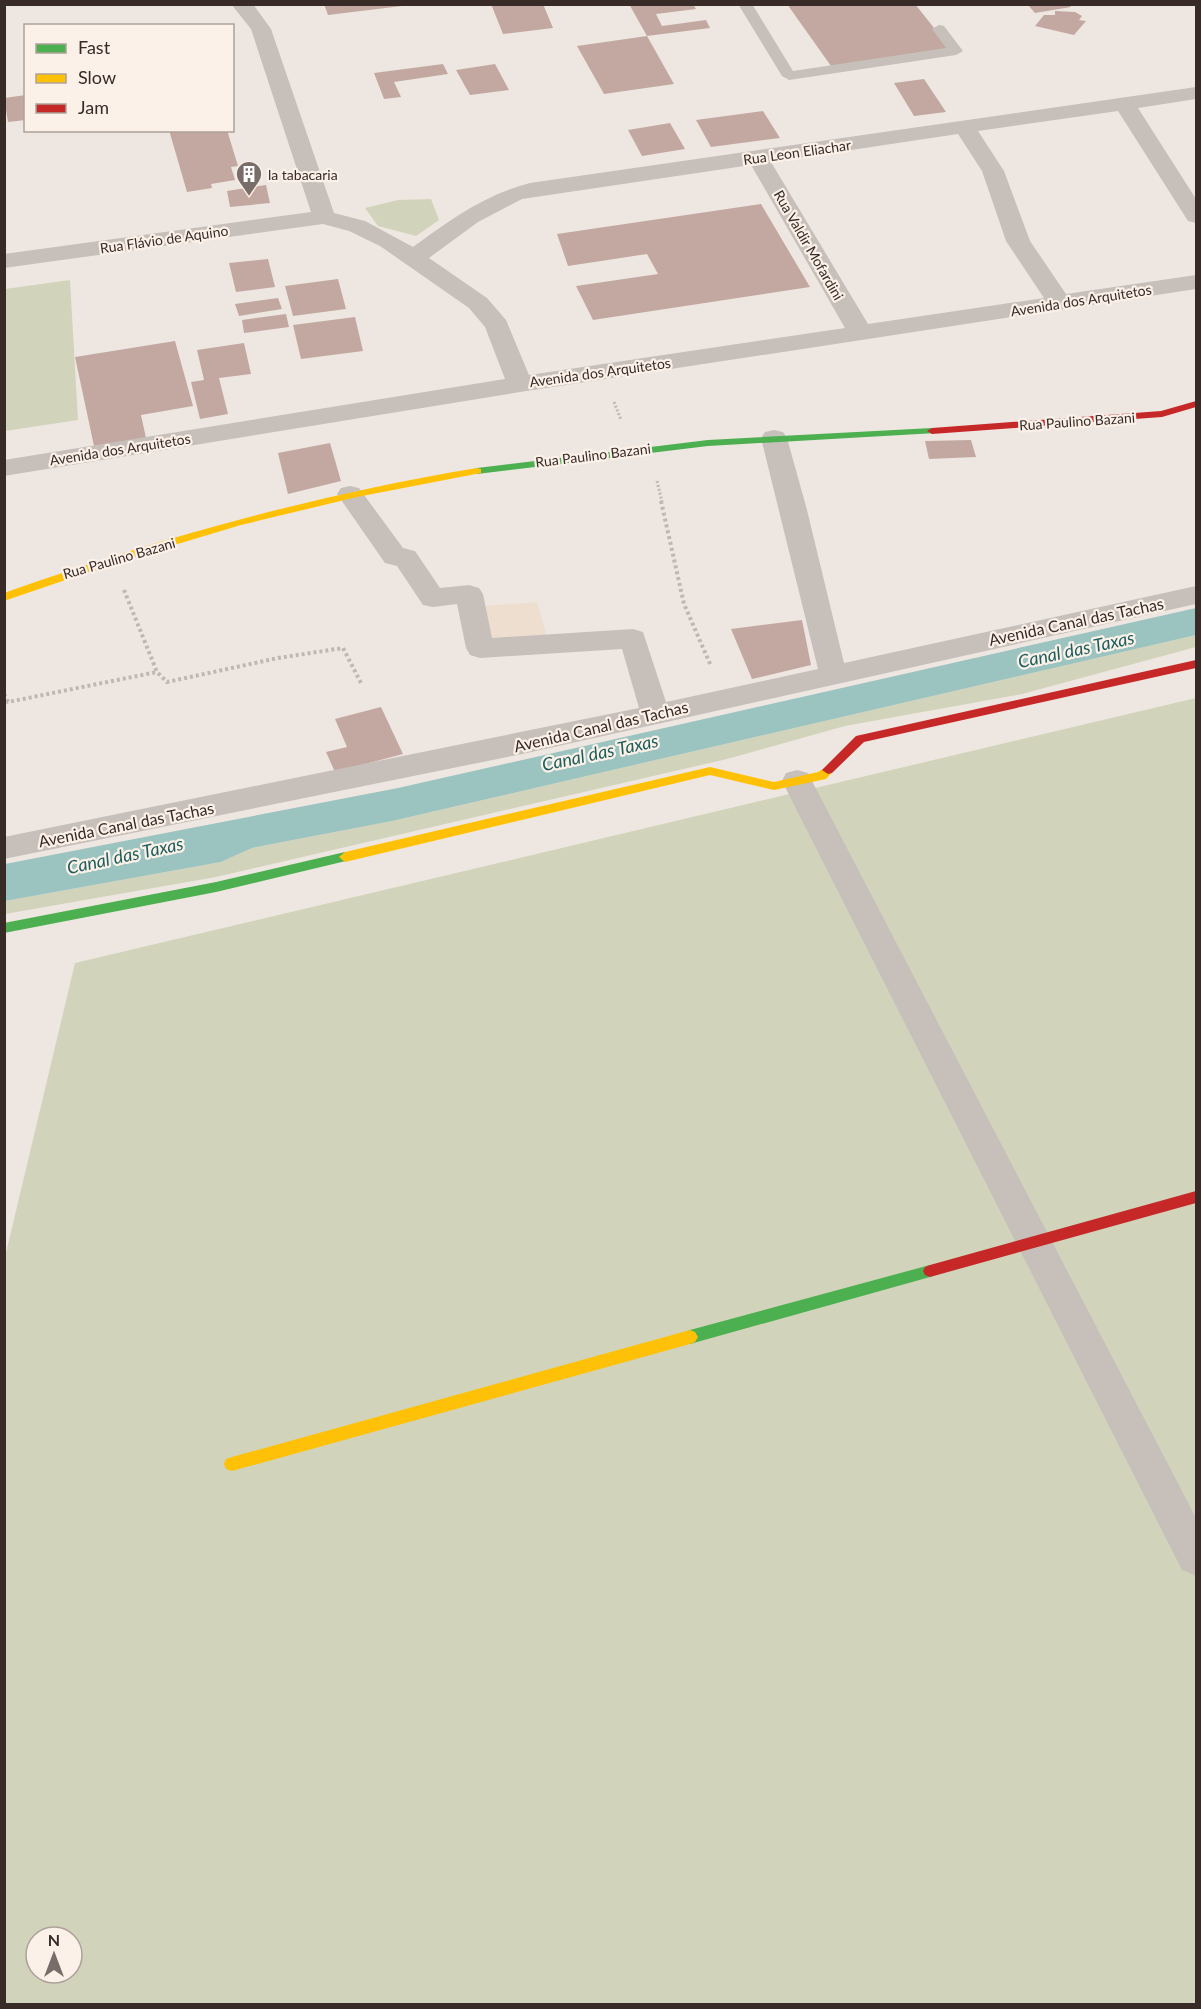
<svg xmlns="http://www.w3.org/2000/svg" width="1201" height="2009" font-family="Lato,sans-serif">
  <style>
    .green { fill: #d1d4ba; fill-rule: evenodd }
    .plaza { fill: #eddecf }
    .water { fill: #9bc3bf }
    .building { fill: #c3a8a1 }
    .lines { fill: none; stroke-linecap: round; stroke-linejoin: round }
    .path-far1 { stroke: #c0b7b2; stroke-width: 3; stroke-dasharray: 2 2; stroke-linecap: butt }
    .path { stroke: #c0b7b2; stroke-width: 4; stroke-dasharray: 3 3; stroke-linecap: butt }
    .lane { fill: #c7bfba; fill-rule: evenodd }
    .street { fill: #c7bfba; fill-rule: evenodd }
    .fast { fill: #4caf50; fill-rule: evenodd }
    .slow { fill: #ffc107; fill-rule: evenodd }
    .jam { fill: #c62828; fill-rule: evenodd }
    .labels { text-anchor: middle; dominant-baseline: central; stroke-width: 4.5; stroke-linejoin: round; paint-order: stroke }
    .far-street-label { font-size: 14px; fill: #382b27; stroke: #fbf1e8 }
    .far-poi-label { font-size: 14px; fill: #382b27; stroke: #fbf1e8; text-anchor: start }
    .street-label { font-size: 16px; fill: #382b27; stroke: #fbf1e8 }
    .water-label { font-size: 18px; font-style: italic; fill: #1a5d5c; stroke: #fbf1e8 }
  </style>
  <rect width="100%" height="100%" fill="#eee7e1"/>
  <g class="green">
    <path d="M431,199l8,21 -23,16 -38,-10 -13,-18 33,-8z"/>
    <path d="M70,280l8,140 -73,11v-142z"/>
    <path d="M1196,635v12l-174,47 -177,32 -118,33 -511,118 -211,37v-13l216,-39 31,-14 140,-27z"/>
    <path d="M1196,698v1306h-1192l1,-747 70,-294zM36,1937h36v36h-36z"/>
  </g>
  <path class="plaza" d="M537,602l12,42 -69,4 -9,-41z"/>
  <path class="water" d="M1196,608v27l-804,186 -140,27 -31,14 -216,39v-37l393,-76z"/>
  <g class="building">
    <path d="M324,4h78v2l-74,9z"/>
    <path d="M491,4h52l10,24 -50,6z"/>
    <path d="M629,4h64l3,5 -40,5 6,12 44,-6 4,8 -63,8 27,48 -70,10 -27,-48 70,-10z"/>
    <path d="M787,4h128l35,44 -119,18z"/>
    <path d="M1027,4h42l2,3 -36,6z"/>
    <path d="M1055,11l20,1 7,4 -3,4 7,1 -12,14 -39,-9 9,-11h11z"/>
    <path d="M443,64l5,10 -54,8 7,15 -17,2 -10,-26z"/>
    <path d="M495,64l14,26 -39,5 -14,-25z"/>
    <path d="M924,79l22,33 -32,4 -20,-33z"/>
    <path d="M26,95v25l-18,2 -4,-24z"/>
    <path d="M763,111l17,27 -69,9 -15,-27z"/>
    <path d="M670,123l15,26 -43,7 -14,-26z"/>
    <path d="M169,130h58l11,36 -7,1 4,13 -24,4 1,4 -25,4z"/>
    <path d="M266,185l4,18 -40,4 -3,-16z"/>
    <path d="M761,204l49,83 -217,33 -17,-34 82,-12 -11,-20 -79,12 -11,-32z"/>
    <path d="M268,259l7,28 -39,5 -7,-29z"/>
    <path d="M338,279l8,30 -53,7 -8,-30z"/>
    <path d="M278,298l4,11 -43,7 -4,-12z"/>
    <path d="M286,314l3,13 -45,6 -2,-13z"/>
    <path d="M355,317l8,34 -62,8 -8,-34z"/>
    <path d="M175,341l18,65 -52,9 5,23 -52,8 -19,-89z"/>
    <path d="M244,343l7,31 -32,4 9,36 -28,5 -9,-37 13,-2 -7,-30z"/>
    <path d="M971,440l5,17 -47,2 -4,-18z"/>
    <path d="M330,443l11,38 -53,13 -10,-41z"/>
    <path d="M802,620l9,45 -59,14 -21,-50z"/>
    <path d="M381,707l22,47 -68,18 -9,-20 21,-5 -12,-28z"/>
  </g>
  <g class="lines">
    <g class="path-far1">
      <path d="M614,402l7,18"/>
      <path d="M657,481l5,21"/>
    </g>
    <g class="path">
      <path d="M661,501l23,103 27,62"/>
      <path d="M124,590l33,82 10,10 111,-24 65,-10 18,35"/>
      <path d="M4,694l4,8 149,-30"/>
    </g>
    <path class="lane" d="M738,4h14l41,67 153,-23 -14,-19 7,-4 5,1 19,25 -7,4 -167,25 -7,-4z"/>
    <g class="street">
      <path d="M231,4h22l18,25 63,184 31,8 48,26c37,-27 71,-52 117,-64l666,-96v12l-58,9 58,91v24l-8,-2 -70,-110 -140,20 26,40 26,70 36,53 130,-19v14l-676,103 -516,84v-16l501,-81 -20,-52 -16,-19 -89,-62 -31,-15 -26,-7 -319,44v-14l307,-42 -60,-183zM958,134l24,37 24,70 38,57 -176,26 -97,-162zM751,165l94,163 -316,47 -23,-55 -19,-22 -58,-40 49,-36 44,-23z"/>
      <path d="M774,430l9,2 4,6 20,72 37,153 352,-77v18l-669,149 -523,106v-22l635,-129 -17,-59 -142,9 -10,-3 -4,-7 -9,-44 -24,3 -10,-2 -26,-39 -12,-3 -48,-69 4,-6 9,-2 9,2 44,60 12,3 25,37 29,-3 10,3 4,6 9,44 141,-9 10,3 23,70 152,-33 -57,-231 4,-6z"/>
      <path d="M797,770l11,3 4,8 384,737v58l-14,-6 -400,-789 4,-8z"/>
    </g>
    <g class="fast">
      <path d="M932,428l4,1v4l-228,13 -231,28 -5,-3 5,-3 231,-28z"/>
      <path d="M345,852l5,2 1,3 -1,3 -134,32 -212,41v-10l212,-41z"/>
      <path d="M930,1265l5,2 2,4 -2,4 -5,2 -240,67 -5,-2 -3,-5 3,-5 5,-2z"/>
    </g>
    <g class="slow">
      <path d="M477,468l4,1v4l-124,24 -116,28 -117,35 -120,41v-8c155,-55 311,-98 473,-125z"/>
      <path d="M828,766l6,4 -8,9 -52,11 -64,-15 -365,87 -6,-5 6,-5 365,-85 64,15 44,-10z"/>
      <path d="M690,1330l5,2 3,5 -3,5 -5,2 -458,127 -6,-2 -2,-5 2,-5 6,-2z"/>
    </g>
    <g class="jam">
      <path d="M1196,401v6l-34,10 -230,17 -5,-3 5,-3 229,-17z"/>
      <path d="M1196,660v8l-332,74 -32,31 -4,1 -6,-4 34,-34z"/>
      <path d="M1196,1191v12l-266,74 -5,-2 -2,-4 2,-4 5,-2z"/>
    </g>
  </g>
  <defs>
    <g id="building-pin" transform="scale(1.35)"><path d="M0 17L-7.5 6A9.5 9.5 0 1 1 7.5 6Z" fill="#786d68" stroke="#fbf1e8"/><path d="M-4-6H4V6H1V3H-1V6H-4ZM-2.5-4.3h1.7v1.8h-1.7ZM.8-4.3h1.7v1.8H.8ZM-2.5-1h1.7V.8h-1.7ZM.8-1h1.7V.8H.8Z" fill="#fff"/></g>
  </defs>
  <g fill-rule="evenodd">
    <use href="#building-pin" x="249" y="174"/>
  </g>
  <g class="labels">
    <g class="far-street-label">
      <text transform="translate(797 152) rotate(-8)">Rua Leon Eliachar</text>
      <text transform="translate(164 239) rotate(-8)">Rua Flávio de Aquino</text>
      <text transform="translate(809 245) rotate(60)">Rua Valdir Mofardini</text>
      <text transform="translate(1081 300) rotate(-9)">Avenida dos Arquitetos</text>
      <text transform="translate(600 372) rotate(-8)">Avenida dos Arquitetos</text>
      <text transform="translate(1077 421) rotate(-4)">Rua Paulino Bazani</text>
      <text transform="translate(120 449) rotate(-9)">Avenida dos Arquitetos</text>
      <text transform="translate(593 455) rotate(-7)">Rua Paulino Bazani</text>
      <text transform="translate(119 558) rotate(-16)">Rua Paulino Bazani</text>
    </g>
    <g class="far-poi-label">
      <text x="268" y="174">la tabacaria</text>
    </g>
    <g class="street-label">
      <text transform="translate(1076 621) rotate(-12)">Avenida Canal das Tachas</text>
      <text transform="translate(601 726) rotate(-13)">Avenida Canal das Tachas</text>
      <text transform="translate(126 824) rotate(-11)">Avenida Canal das Tachas</text>
    </g>
    <g class="water-label">
      <text transform="translate(1076 649) rotate(-12)">Canal das Taxas</text>
      <text transform="translate(600 752) rotate(-12)">Canal das Taxas</text>
      <text transform="translate(125 855) rotate(-12)">Canal das Taxas</text>
    </g>
  </g>
  <rect width="1201" height="2009" fill="none" stroke="#382b27" stroke-width="12"/>
  <rect x="24" y="24" width="210" height="108" fill="#fbf1e8" stroke="#ada29b" stroke-width="1.5"/>
  <rect x="36" y="44" width="30" height="9" fill="#4caf50" stroke="#ada29b" stroke-width="1.5"/>
  <text x="78" y="54" font-size="18" fill="#382b27">Fast</text>
  <rect x="36" y="74" width="30" height="9" fill="#ffc107" stroke="#ada29b" stroke-width="1.5"/>
  <text x="78" y="84" font-size="18" fill="#382b27">Slow</text>
  <rect x="36" y="104" width="30" height="9" fill="#c62828" stroke="#ada29b" stroke-width="1.5"/>
  <text x="78" y="114" font-size="18" fill="#382b27">Jam</text>
  <g transform="translate(54 1955)"><circle r="28" fill="#fbf1e8" stroke="#ada29b" stroke-width="1.5"/>
  <path d="M0-4.5L10 22L0 15L-10 22Z" fill="#786d68"/>
  <text y="-9" font-size="16" font-weight="bold" text-anchor="middle" fill="#382b27">N</text>
  </g>
</svg>
